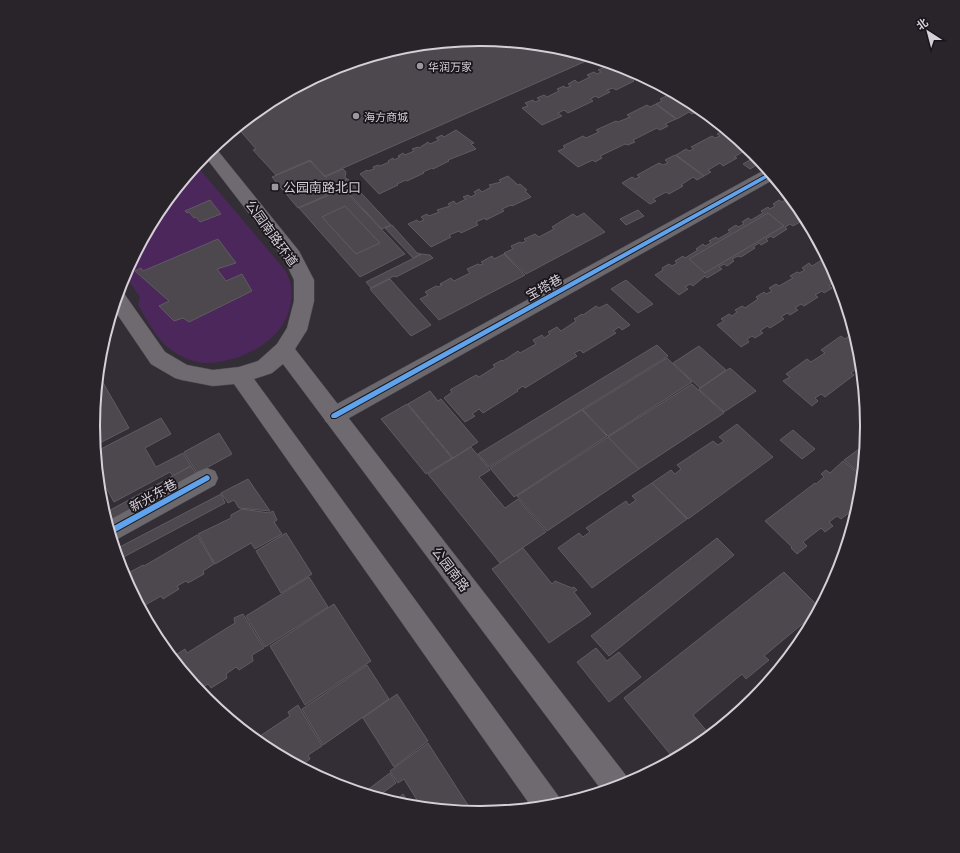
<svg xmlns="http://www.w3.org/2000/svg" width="960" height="853" font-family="'Exo 2','Noto Sans SC',sans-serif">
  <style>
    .green { fill: #4c275b }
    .building { fill: #4c484e; stroke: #5f5b61 }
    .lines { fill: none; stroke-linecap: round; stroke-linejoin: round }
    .minor-casing { stroke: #504c52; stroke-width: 1 }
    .major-casing { stroke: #504c52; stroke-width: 1 }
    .minor { fill: #6b696d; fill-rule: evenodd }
    .major { fill: #6e6a70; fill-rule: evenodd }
    .cycleway-casing { stroke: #1a151b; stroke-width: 2 }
    .cycleway { fill: #60a3ed; fill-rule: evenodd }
    .poi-dot { fill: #9c979f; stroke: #1a151b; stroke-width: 1.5 }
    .labels { text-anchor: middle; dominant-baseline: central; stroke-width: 3.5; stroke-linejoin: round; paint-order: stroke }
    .far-poi-label { font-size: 11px; fill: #d5cfd8; stroke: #1a151b; text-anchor: start }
    .poi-label { font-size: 13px; fill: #d5cfd8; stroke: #1a151b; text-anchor: start }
    .street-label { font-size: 13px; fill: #d5cfd8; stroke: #1a151b }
    .rim { fill: none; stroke: #d5cfd8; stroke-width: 2 }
  </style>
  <rect width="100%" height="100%" fill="#332e36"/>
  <path class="green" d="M196,165l89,105c2,5 6,11 6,17 6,47 -44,75 -85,76 -12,0 -27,-7 -36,-14 -14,-10 -23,-30 -32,-44l2,-8 -16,-23 34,-63z"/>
  <g class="building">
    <path d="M480,39l76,7 37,12 -268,118 -15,-16 -34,15 -23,-25 3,-1 -19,-22 28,-23 13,-7 129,-51z"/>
    <path d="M605,67l4,2 5,-2 20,14 -18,9 -3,-2 -6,2 3,2 -12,6 -2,-2 -6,3 3,2 -25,12 -4,-3 -6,3 4,3 -20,9 -20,-17 6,-2 -3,-3 8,-3 2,2 5,-2 -3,-2 7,-3 3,2 12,-6 -2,-2 7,-3 2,2 5,-2 -3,-2 7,-4 3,3 12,-6 -3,-2 7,-3 3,2 4,-2 -3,-2z"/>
    <path d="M673,93l22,11 4,3 -3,2 3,2 -7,3 -3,-2 -12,7 -21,-15 6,-3 -2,-2z"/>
    <path d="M656,104l20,15 -11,5 3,2 -8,4 -3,-2 -24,12 2,2 -7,3 -3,-1 -25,12 2,2 -7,4 -2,-2 -15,7 -20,-16 7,-3 -2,-2 20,-10 3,2 13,-6 -3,-2 20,-9 2,1 12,-5 -3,-2 20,-10 3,2z"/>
    <path d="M726,129l25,21 -2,2 -3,-2 -12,7 3,1 -14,8 -3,-3 -12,7 3,2 -7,4 -28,-21 10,-6 3,2 5,-2 -3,-2 21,-11 3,2 5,-2 -3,-2z"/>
    <path d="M456,130l18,13 -3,1 5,5 -28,11 1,1 -16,8 -1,-1 -9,4 1,1 -17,8 -1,-1 -9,4 1,1 -19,9 -19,-20 7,-4 1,1 6,-2 -1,-2 5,-2 2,1 9,-4 -1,-1 5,-3 1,2 6,-3 -2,-1 5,-3 2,2 9,-4 -2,-2 6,-2 1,1 9,-6 2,2 9,-4 -3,-2 6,-3 2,2z"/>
    <path d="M675,155l29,21 -7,4 -4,-3 -12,8 2,1 -14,8 -3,-2 -13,7 3,2 -6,3 -28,-21 10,-6 3,2 5,-2 -3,-2 22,-12 4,2 5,-2 -3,-3z"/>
    <path d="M757,156l5,6 -12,7 -7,-5z"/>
    <path d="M310,161l15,16 18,-8 3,3 -1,5 2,2 -9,4 5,5 -45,20 -26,-31z"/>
    <path d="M508,176l10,9 2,-1 7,6 -2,1 6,6 -19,9 -1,-1 -9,4 2,2 -18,9 -1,-2 -9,4 2,3 -17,8 -2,-2 -10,4 2,2 -20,10 -23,-23 9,-4 2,2 5,-2 -3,-3 6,-3 2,2 10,-4 -2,-2 13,-4 -2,-2 6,-3 2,3 10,-5 -3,-2 5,-2 3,2 5,-3 -2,-2 5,-3 3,3 9,-5 -2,-2 12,-3 -2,-2z"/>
    <path d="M348,179l43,46 -9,4 -43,-46z"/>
    <path d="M343,189l62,65 -45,23 -61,-69z"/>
    <path d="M788,198l8,5 10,15 -4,-1 -4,3 2,2 -7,4 -3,-2 -5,3 2,2 -14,9 -2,-2 -5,3 2,2 -7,4 -2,-2 -6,4 2,1 -14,9 -3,-1 -6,3 2,2 -7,5 -3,-2 -5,3 3,2 -15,9 -2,-2 -12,10 -3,-2 -5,3 3,2 -9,6 -24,-20 8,-5 -1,-2 7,-4 3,2 5,-3 -2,-2 8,-5 2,2 13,-8 -2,-1 7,-5 2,2 6,-3 -2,-2 7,-4 2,2 12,-7 -2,-2 8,-5 2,2 6,-3 -2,-2 6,-4 3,2 12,-7 -2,-2 7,-4 2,2 5,-3 -2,-2 6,-4 3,2z"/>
    <path d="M210,200l11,14 -21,8 -4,-5 -2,1 -5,-6 -2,1 -2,-2z"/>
    <path d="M345,206l35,37 -24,11 -34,-37z"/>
    <path d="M638,210l6,6 -18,9 -6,-6z"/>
    <path d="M584,213l21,19 -79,42 -22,-21 9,-4 -2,-3 9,-4 2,1 4,-2 -2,-2 11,-5 4,3 15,-8 -2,-2 21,-13 4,3z"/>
    <path d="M768,213l16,13 -79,47 -16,-14z"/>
    <path d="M392,225l25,28 4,1 -8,4 -28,-30z"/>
    <path d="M218,239l18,24 -19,6 9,12 16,-7 10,17 -63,31 -6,-4 -9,3 -15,-15 10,-5 -34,-30 6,-3 2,3z"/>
    <path d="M825,253l15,30 -4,2 -3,-2 -4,3 3,2 -8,5 -2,-2 -7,4 3,2 -14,9 -3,-2 -6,4 3,2 -8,5 -3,-2 -6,4 3,2 -14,9 -3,-2 -7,5 3,2 -8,5 -3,-2 -5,3 2,3 -8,5 -24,-22 7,-4 -3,-2 8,-5 3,2 5,-4 -2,-2 7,-4 3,2 13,-9 -2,-2 8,-5 2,2 6,-3 -3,-3 7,-4 3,2 14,-8 -3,-2 7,-4 2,1 6,-3 -3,-2 7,-5 3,3 13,-8 -4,-2z"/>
    <path d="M422,254l8,1 3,3 -37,19 -2,-1 -23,12 -5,-6z"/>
    <path d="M504,254l21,21 -86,45 -19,-21 8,-4 -3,-3 11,-6 2,1 4,-2 -2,-1 11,-6 3,3 16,-8 -3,-4 11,-5 2,1 3,-1 -2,-2 11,-6 2,3z"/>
    <path d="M390,279l41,46 -20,11 -41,-47z"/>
    <path d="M626,280l27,24 -15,9 -27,-24z"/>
    <path d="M607,304l23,21 -8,5 -3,-3 -6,4 3,2 -33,20 -3,-3 -6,3 3,3 -52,32 -2,-2 -6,4 1,1 -35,22 -4,-4 -7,5 3,2 -10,6 -21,-24 8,-6 -2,-2 26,-15 3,2 16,-10 -2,-2 9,-5 1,1 15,-10 2,2 16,-9 -3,-4 9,-5 2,3 6,-4 -2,-2 9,-5 4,4 15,-10 -2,-2 8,-5 1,1 13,-9 3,2z"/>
    <path d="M854,332l6,19 2,18 -3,3 -3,-3 -5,4 3,2 -29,22 -4,-3 -6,4 3,3 -6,5 -29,-25 7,-4 -4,-3 21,-15 4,3 14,-9 -4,-3 20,-14 4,3z"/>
    <path d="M657,345l11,11 -179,111 -11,-13z"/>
    <path d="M699,346l27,24 -26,18 -27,-25z"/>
    <path d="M667,358l25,24 -84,54 -25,-26z"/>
    <path d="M730,368l26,23 -32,21 -25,-23z"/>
    <path d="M98,374l31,54 -35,18 -1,-20z"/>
    <path d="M692,384l32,29 -85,56 -31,-32z"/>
    <path d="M430,391l8,10 3,-2 37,43 -25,16 -45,-54z"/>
    <path d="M407,404l45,54 -26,16 -45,-55z"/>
    <path d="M582,410l25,26 -93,61 -24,-29z"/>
    <path d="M161,418l10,16 -26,14 11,19 27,-14 8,13 -18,10 -3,-4 -56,30 -17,-31 -2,-19z"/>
    <path d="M737,424l36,33 -85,62 -36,-36 19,-13 4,4 6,-5 -4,-4 36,-24 5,4 6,-4 -5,-4z"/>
    <path d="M793,430l22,19 -13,10 -22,-19z"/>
    <path d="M219,433l13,21 -35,19 -13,-21z"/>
    <path d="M608,437l31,32 -92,62 -30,-35z"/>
    <path d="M866,444l-3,32 -19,-16z"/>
    <path d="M471,447l19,23 -11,7 26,31 13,-9 28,33 -46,31 -72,-89z"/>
    <path d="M843,461l20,16 -4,28 -18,14 -4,-3 -8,6 4,4 -8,6 -4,-4 -18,14 4,4 -10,8 -6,-6 1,-1 -27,-26 50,-38 1,1 8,-7 -3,-3 5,-4 4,3z"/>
    <path d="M191,466l5,8 -90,48 -3,-8z"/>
    <path d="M248,479l22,32 -31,-3 -5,-8 -6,3 -7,-10z"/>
    <path d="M652,483l35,36 -95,69 -34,-40 21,-15 4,4 7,-5 -4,-4 40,-27 3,4 7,-5 -4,-4z"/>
    <path d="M221,494l4,9 -107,57 -4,-10z"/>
    <path d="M242,509l27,4 4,-2 4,9 -3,2 8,12 -27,15 -4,-6 -36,21 -17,-30 33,-16v-3z"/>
    <path d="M286,533l26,41 -31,19 -25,-42z"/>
    <path d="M197,535l17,29 -11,7 1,3 -16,9 -2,-2 -9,5 2,3 -16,10 -2,-3 -21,12 -17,-32 20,-11 1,1z"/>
    <path d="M717,538l17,17 -125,101 -18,-20z"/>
    <path d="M523,548l29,36 3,-3 17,7 2,-1 3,3 -3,2 17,22 -42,29 -57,-74z"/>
    <path d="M784,572l36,36 -1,2 -55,46 5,4 -23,19 -4,-5 -49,41 18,21 -16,13 -20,11 -51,-62z"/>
    <path d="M309,577l19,30 -63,40 -19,-31z"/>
    <path d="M334,604l37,57 -66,44 -35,-59z"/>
    <path d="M243,614l21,34 -12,7 1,6 -14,9 -3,-3 -10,7 1,4 -16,10 -3,-4 -10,6 -27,-32 14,-9 2,4 48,-30 -1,-5z"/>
    <path d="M596,648l11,13 12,-9 22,25 -32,25 -32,-40z"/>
    <path d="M367,665l22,34 -66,46 -21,-36z"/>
    <path d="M397,694l31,47 -34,26 -31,-49z"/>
    <path d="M298,705l24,41 -14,9 2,4 -11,8 -34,-18 -11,-9 36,-24 -2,-4z"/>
    <path d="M428,743l45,70 -51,-5 -18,-29 -6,4 -8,-12z"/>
    <path d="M390,773l6,10 -20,15 -14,-4z"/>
    <path d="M403,794l8,13 -18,-4z"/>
  </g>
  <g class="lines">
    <g class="minor-casing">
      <g id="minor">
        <path d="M765,171l6,2 3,4 -3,4 -429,241 -8,3 -8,-3 -3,-6 3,-6 433,-237z"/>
        <path d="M207,468l8,3 3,7 -3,7 -103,57 -6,-20 93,-51z"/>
      </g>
    </g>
    <g class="major-casing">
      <path id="major" d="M214,146l85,105 15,29v21l-7,29 -12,19 333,429 2,5 -27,9 -320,-428 -11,9 -18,6 305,418 3,7 -29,5 -299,-425 -21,2 -31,-6 -7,-2 -24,-14 -38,-56 5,-18 5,2 42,60 22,13 26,5 26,-3 19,-6 19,-17 10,-16 7,-27v-21l-10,-21 -80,-104z"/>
    </g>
    <use href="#minor" class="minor"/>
    <use href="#major" class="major"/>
    <g class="cycleway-casing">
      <g id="cycleway">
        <path d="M765,175l2,1v2l-431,240h-4l-1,-2 1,-2z"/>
        <path d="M207,475l2,1 1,2 -1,2 -99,55 -2,-6z"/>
      </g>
    </g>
    <use href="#cycleway" class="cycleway"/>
  </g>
  <g class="poi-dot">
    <circle cx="420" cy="66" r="4"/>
    <circle cx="356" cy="116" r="4"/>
    <rect x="271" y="183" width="8" height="8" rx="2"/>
  </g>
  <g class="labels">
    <g class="far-poi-label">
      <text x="428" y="66">华润万家</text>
      <text x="364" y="116">海方商城</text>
    </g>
    <g class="poi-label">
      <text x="283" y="187">公园南路北口</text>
    </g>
    <g class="street-label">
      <text transform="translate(272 233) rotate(54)">公园南路环道</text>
      <text transform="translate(544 287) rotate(-29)">宝塔巷</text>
      <text transform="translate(153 495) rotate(-29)">新光东巷</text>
      <text transform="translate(451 569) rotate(53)">公园南路</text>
    </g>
  </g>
  <path d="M0 0H960V853H0ZM100 426a380 380 0 1 1 760 0a380 380 0 1 1-760 0Z" fill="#29242a" fill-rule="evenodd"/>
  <path class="rim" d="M100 426a380 380 0 1 1 760 0a380 380 0 1 1-760 0Z"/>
  <g transform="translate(928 32) rotate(324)" stroke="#1a151b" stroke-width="3" paint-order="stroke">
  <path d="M0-3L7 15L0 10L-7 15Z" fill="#d5cfd8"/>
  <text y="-6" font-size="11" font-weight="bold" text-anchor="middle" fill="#d5cfd8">北</text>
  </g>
</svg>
